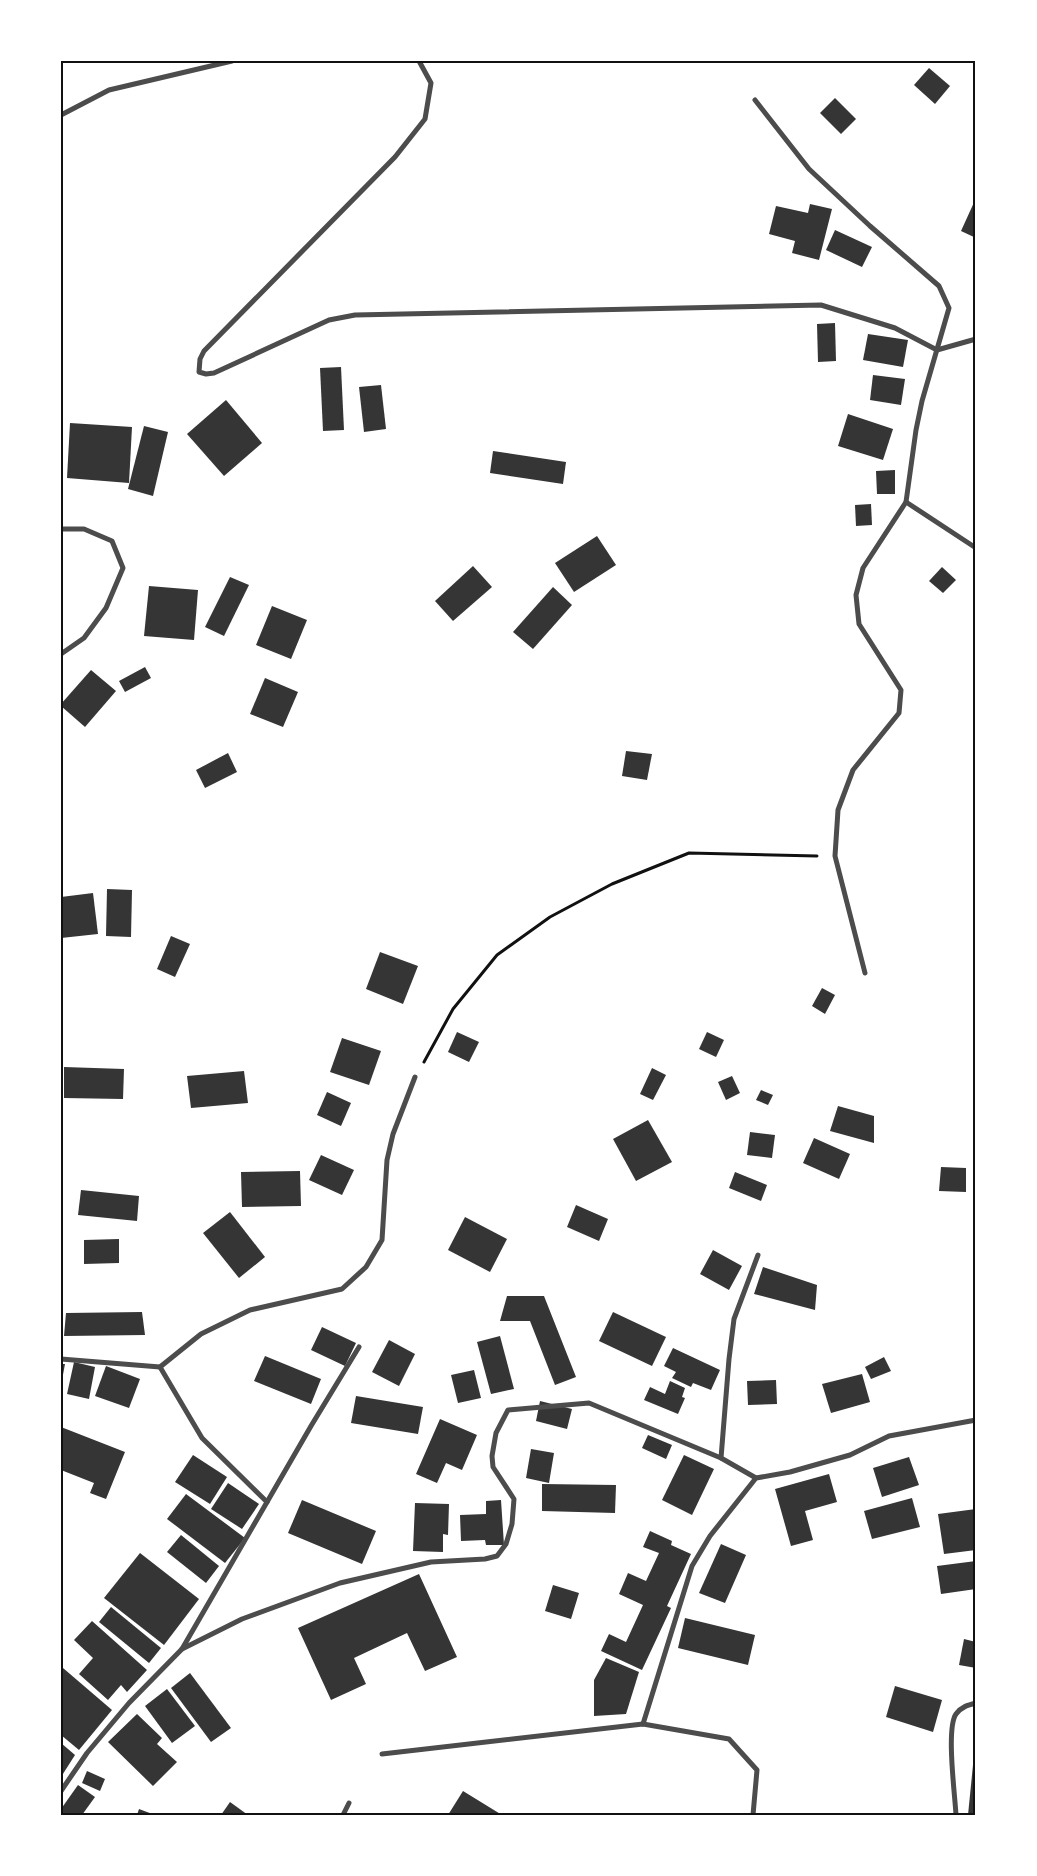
<svg xmlns="http://www.w3.org/2000/svg" width="1037" height="1876" font-family="Arial,sans-serif">
  <style>
    .building { fill: #353535 }
    .lines { fill: none; stroke-linecap: round; stroke-linejoin: round }
    .path { stroke: #111; stroke-width: 3 }
    .minor { stroke: #4c4c4c; stroke-width: 5 }
    .neatline { fill: none; stroke: #111; stroke-width: 2 }
  </style>
  <rect width="100%" height="100%" fill="#fff"/>
  <g class="building">
    <path d="M929,68l21,18 -15,18 -21,-19z"/>
    <path d="M835,98l21,21 -15,15 -21,-21z"/>
    <path d="M976,198v40l-15,-7z"/>
    <path d="M810,204l22,5 -13,51 -27,-7 3,-12 -26,-7 7,-28 32,7z"/>
    <path d="M835,230l37,17 -10,20 -36,-17z"/>
    <path d="M835,323l1,38 -18,1 -1,-38z"/>
    <path d="M868,334l40,6 -5,27 -40,-7z"/>
    <path d="M341,367l3,63 -21,1 -3,-63z"/>
    <path d="M873,375l32,4 -4,26 -31,-5z"/>
    <path d="M381,385l5,44 -22,3 -5,-45z"/>
    <path d="M226,400l36,43 -38,33 -37,-42z"/>
    <path d="M848,414l45,15 -10,31 -45,-14z"/>
    <path d="M70,423l62,4 -3,56 -62,-5z"/>
    <path d="M144,426l24,6 -15,64 -25,-7z"/>
    <path d="M493,451l73,11 -3,22 -73,-11z"/>
    <path d="M895,470v24h-18l-1,-23z"/>
    <path d="M871,504l1,21 -16,1 -1,-21z"/>
    <path d="M597,536l19,29 -42,27 -19,-29z"/>
    <path d="M473,566l19,21 -39,34 -18,-20z"/>
    <path d="M942,567l14,13 -13,13 -14,-12z"/>
    <path d="M230,577l19,8 -25,51 -19,-9z"/>
    <path d="M149,586l49,4 -4,50 -50,-4z"/>
    <path d="M553,587l19,18 -39,44 -20,-17z"/>
    <path d="M272,606l35,14 -16,39 -35,-14z"/>
    <path d="M145,667l6,11 -26,14 -6,-11z"/>
    <path d="M91,670l25,21 -31,36 -24,-21v-2z"/>
    <path d="M265,678l33,14 -15,35 -33,-13z"/>
    <path d="M626,751l26,3 -5,26 -25,-4z"/>
    <path d="M228,753l9,19 -32,16 -9,-18z"/>
    <path d="M107,889l25,1 -1,47 -25,-1z"/>
    <path d="M93,893l5,41 -37,4v-41z"/>
    <path d="M171,936l19,8 -15,33 -18,-8z"/>
    <path d="M380,952l38,14 -15,38 -37,-15z"/>
    <path d="M822,988l13,7 -10,19 -13,-8z"/>
    <path d="M457,1032l22,10 -10,20 -21,-10z"/>
    <path d="M707,1032l17,8 -8,17 -17,-8z"/>
    <path d="M342,1038l39,13 -12,34 -39,-13z"/>
    <path d="M64,1067l60,2 -1,30 -59,-1z"/>
    <path d="M652,1068l14,7 -13,25 -13,-6z"/>
    <path d="M244,1071l4,32 -57,5 -4,-32z"/>
    <path d="M732,1076l8,17 -14,7 -8,-18z"/>
    <path d="M761,1090l12,5 -5,10 -12,-5z"/>
    <path d="M327,1092l24,11 -10,23 -24,-11z"/>
    <path d="M838,1106l36,10v27l-44,-12z"/>
    <path d="M648,1120l24,42 -36,19 -23,-42z"/>
    <path d="M750,1132l25,3 -3,23 -25,-3z"/>
    <path d="M814,1138l36,16 -11,25 -36,-16z"/>
    <path d="M321,1155l33,15 -12,25 -33,-15z"/>
    <path d="M941,1167l25,1v24l-27,-1z"/>
    <path d="M300,1171l1,35 -59,1 -1,-35z"/>
    <path d="M735,1172l32,13 -6,16 -32,-13z"/>
    <path d="M81,1190l58,6 -2,25 -59,-6z"/>
    <path d="M576,1205l32,14 -9,22 -32,-14z"/>
    <path d="M230,1212l35,45 -26,21 -36,-45z"/>
    <path d="M465,1217l42,22 -17,33 -42,-22z"/>
    <path d="M119,1239v24l-35,1v-24z"/>
    <path d="M713,1250l29,16 -13,24 -29,-16z"/>
    <path d="M763,1267l54,18 -2,25 -61,-16z"/>
    <path d="M507,1296h37l32,81 -21,8 -25,-64h-30z"/>
    <path d="M142,1312l3,23 -81,1 2,-23z"/>
    <path d="M613,1312l53,25 -14,29 -53,-25z"/>
    <path d="M322,1327l34,16 -11,23 -34,-16z"/>
    <path d="M500,1336l14,53 -23,5 -14,-52z"/>
    <path d="M389,1340l26,14 -16,32 -27,-14z"/>
    <path d="M673,1348l47,22 -9,20 -18,-7 -2,4 -19,-9 4,-6 -12,-6z"/>
    <path d="M265,1356l56,23 -10,25 -57,-23z"/>
    <path d="M884,1357l7,14 -20,8 -6,-12z"/>
    <path d="M74,1362l21,5 -6,32 -22,-5z"/>
    <path d="M61,1364h4l-3,16h-1z"/>
    <path d="M106,1366l34,13 -11,29 -34,-12z"/>
    <path d="M474,1370l7,28 -23,5 -7,-28z"/>
    <path d="M862,1374l8,28 -39,11 -9,-29z"/>
    <path d="M776,1380l1,24 -29,1 -1,-24z"/>
    <path d="M670,1381l15,7 -3,9 3,1 -7,16 -34,-14 6,-13 15,7z"/>
    <path d="M356,1396l67,11 -5,27 -67,-11z"/>
    <path d="M540,1401l32,8 -5,20 -31,-8z"/>
    <path d="M440,1419l37,16 -15,35 -16,-7 -9,20 -21,-9z"/>
    <path d="M61,1427l64,25 -19,47 -16,-6 4,-10 -33,-13z"/>
    <path d="M648,1435l24,10 -6,14 -24,-11z"/>
    <path d="M531,1449l23,4 -5,30 -23,-5z"/>
    <path d="M193,1455l34,22 -17,27 -35,-22z"/>
    <path d="M684,1455l30,14 -22,46 -30,-15z"/>
    <path d="M909,1457l10,28 -37,12 -9,-29z"/>
    <path d="M829,1474l8,28 -32,9 8,29 -22,6 -16,-57z"/>
    <path d="M228,1483l31,21 -17,25 -31,-20z"/>
    <path d="M542,1484l74,1 -1,28 -73,-2z"/>
    <path d="M186,1494l59,44 -20,25 -58,-44z"/>
    <path d="M912,1498l8,29 -48,12 -8,-28z"/>
    <path d="M302,1500l74,31 -14,33 -74,-31z"/>
    <path d="M501,1500l3,45h-18l-1,-5 -24,1 -1,-26 26,-1v-13z"/>
    <path d="M415,1503l34,1 -1,31 -5,-1v18l-30,-1z"/>
    <path d="M976,1509v41l-32,4 -6,-40z"/>
    <path d="M650,1531l22,10 -1,4 20,9 -24,52 4,2 -29,62 -41,-19 8,-17 17,8 17,-37 -24,-11 9,-21 18,8 13,-28 -16,-6z"/>
    <path d="M181,1535l38,31 -13,17 -39,-31z"/>
    <path d="M721,1544l25,11 -21,48 -26,-10z"/>
    <path d="M140,1553l59,46 -35,46 -60,-47z"/>
    <path d="M976,1561v28l-35,5 -4,-28z"/>
    <path d="M419,1574l38,83 -32,14 -18,-38 -53,25 12,26 -35,16 -33,-72z"/>
    <path d="M553,1585l26,8 -8,26 -26,-8z"/>
    <path d="M111,1607l50,41 -12,15 -50,-41z"/>
    <path d="M685,1618l70,17 -7,30 -70,-17z"/>
    <path d="M92,1621l55,49 -20,22 -6,-7 -13,15 -29,-26 14,-16 -19,-18z"/>
    <path d="M964,1639l12,3v26l-17,-3z"/>
    <path d="M606,1658l33,14 -13,42 -32,2v-36z"/>
    <path d="M63,1668l49,42 -33,40 -18,-15v-64z"/>
    <path d="M190,1673l41,55 -20,14 -40,-54z"/>
    <path d="M895,1686l47,14 -9,32 -47,-15z"/>
    <path d="M167,1689l28,37 -23,17 -27,-37z"/>
    <path d="M137,1714l25,24 -5,6 20,18 -24,24 -45,-44z"/>
    <path d="M61,1743l14,12 -14,22z"/>
    <path d="M974,1755l2,60h-8z"/>
    <path d="M87,1771l18,8 -5,12 -18,-8z"/>
    <path d="M78,1785l17,12 -13,18h-21v-6z"/>
    <path d="M463,1791l39,24h-54z"/>
    <path d="M230,1802l18,13h-27z"/>
    <path d="M139,1809l16,6h-18z"/>
  </g>
  <g class="lines">
    <path class="path" d="M424,1062l29,-53 44,-54 53,-38 62,-33 77,-31 128,3"/>
    <g class="minor">
      <path d="M419,61l12,22 -6,36 -30,38 -191,194 -4,8 -1,13 7,2 8,-1 115,-53 26,-5 466,-10 74,23 42,22 39,-11"/>
      <path d="M755,100l54,69 61,57 69,60 10,22 -27,93 -6,29 -10,72 -43,66 -7,27 3,29 42,66 -2,23 -46,57 -15,40 -3,46 30,117"/>
      <path d="M61,115l48,-25 123,-29"/>
      <path d="M906,502l70,46"/>
      <path d="M61,529h23l28,12 11,27 -17,40 -22,30 -23,16"/>
      <path d="M61,1359l99,8 41,-33 49,-24 92,-21 24,-22 16,-27 5,-80 6,-26 22,-57"/>
      <path d="M160,1367l42,71 65,64"/>
      <path d="M756,1478l-35,-20 8,-99 5,-40 24,-64"/>
      <path d="M182,1649l60,-30 98,-36 91,-21 54,-3 12,-3 9,-12 6,-20 2,-25 -21,-32 -1,-11 4,-23 12,-23 81,-7 132,55"/>
      <path d="M643,1724l49,-158 18,-30 46,-58 34,-6 60,-17 39,-19 87,-16"/>
      <path d="M382,1754l261,-30 86,15 28,31 -4,45"/>
      <path d="M61,1791l26,-38 42,-50 53,-54 129,-223 48,-79"/>
      <path d="M343,1815l6,-12"/>
      <path d="M956,1815c-1,-20 -10,-87 0,-101 5,-7 12,-9 20,-11"/>
    </g>
  </g>
  <rect width="1037" height="1876" fill="none" stroke="#ffffff" stroke-width="125"/>
  <rect x="62" y="62" width="912" height="1752" class="neatline"/>
</svg>
